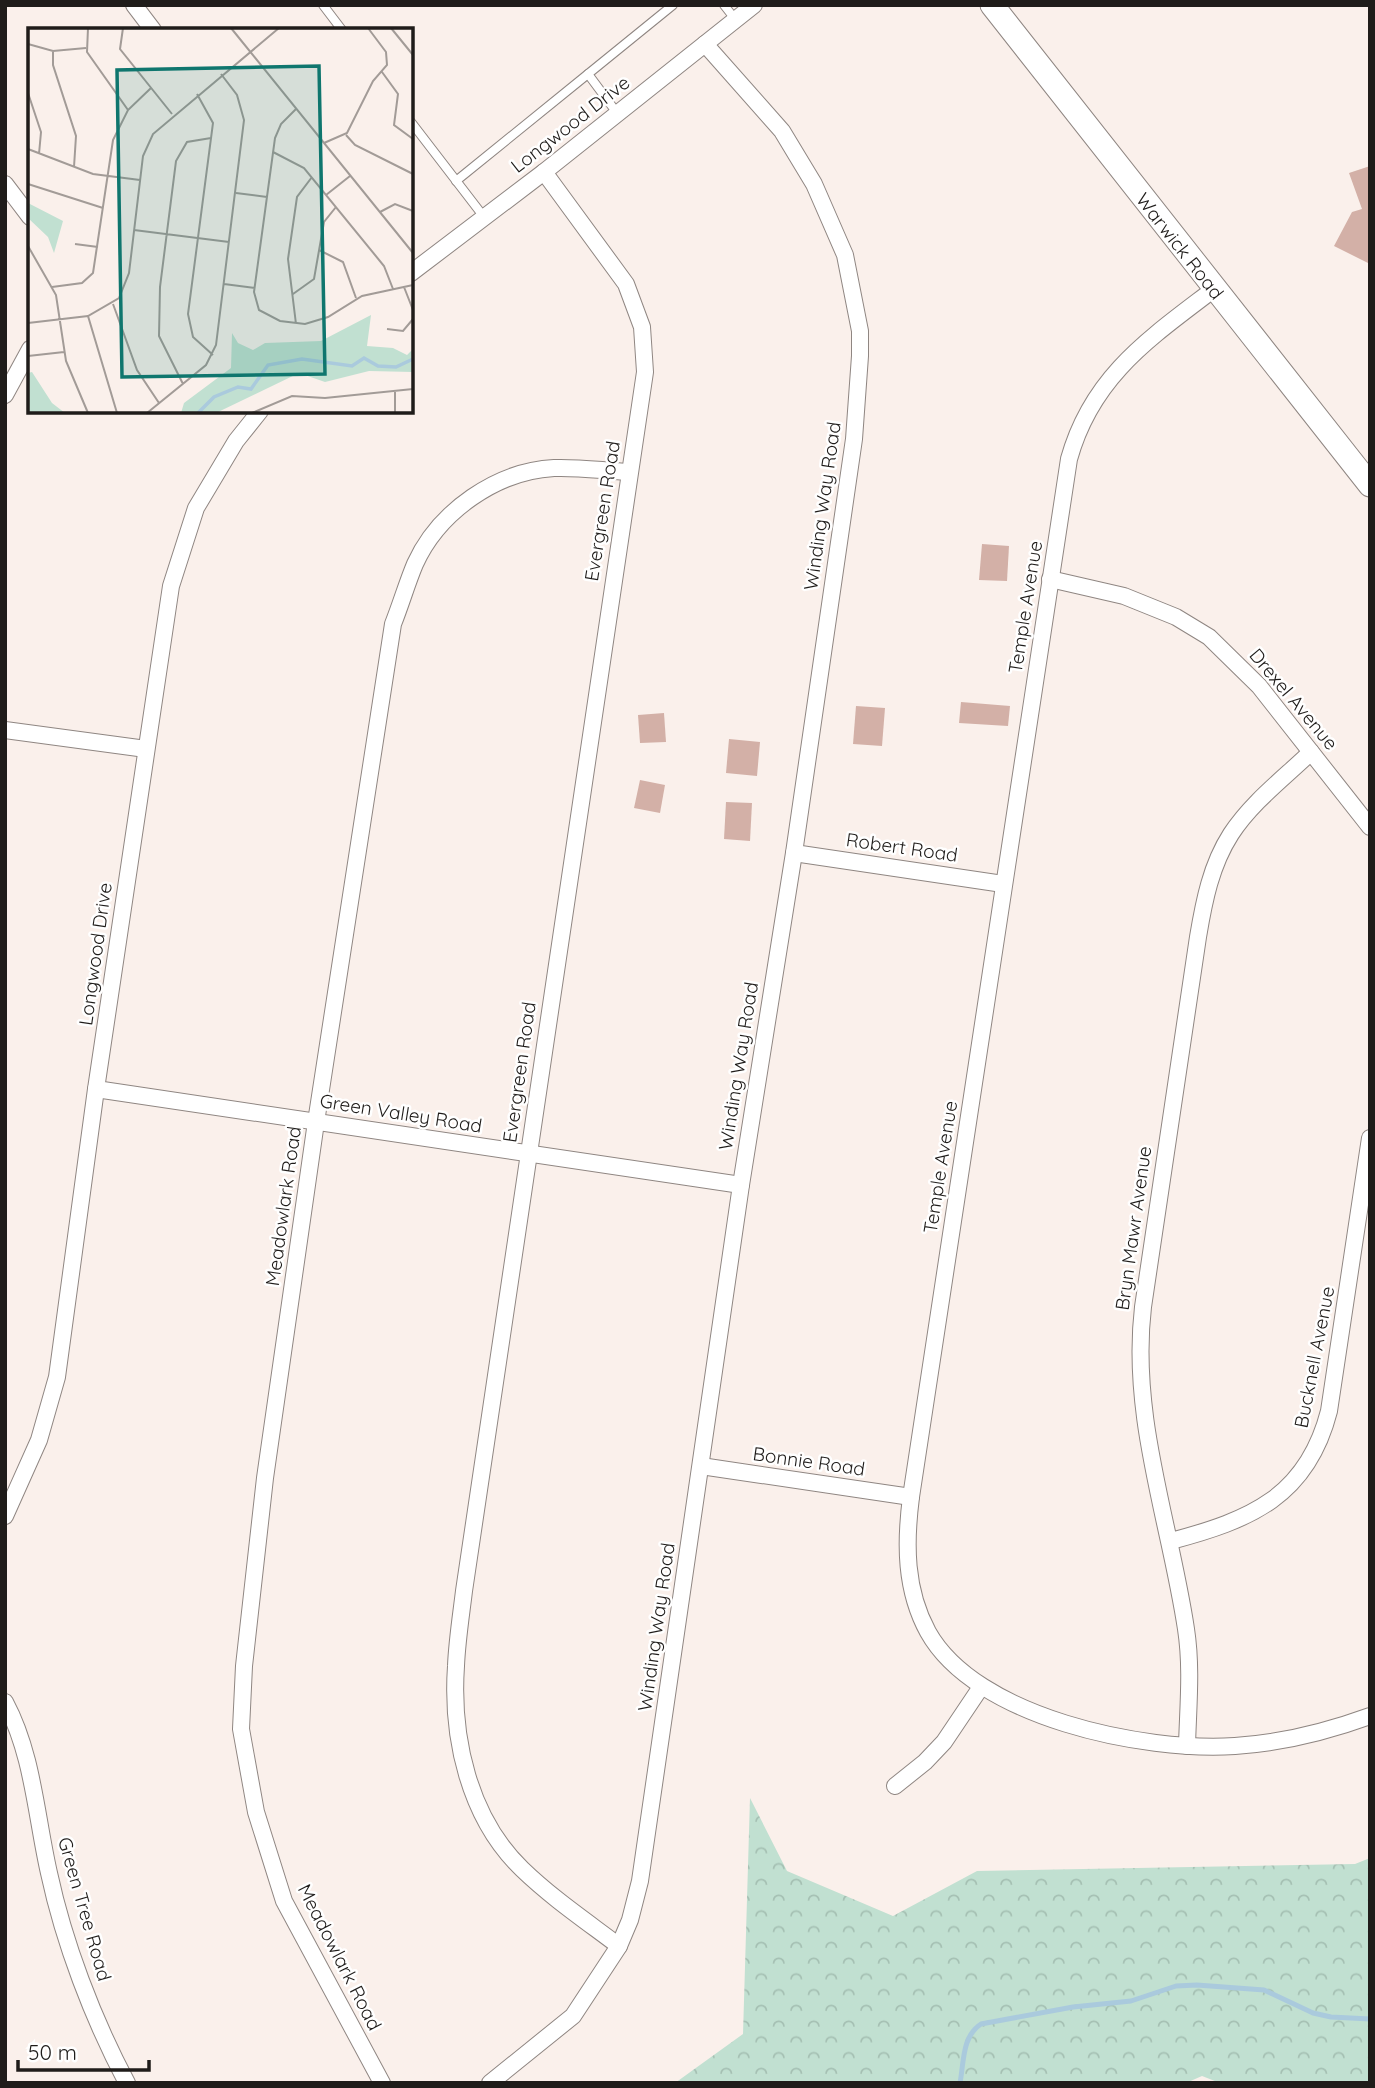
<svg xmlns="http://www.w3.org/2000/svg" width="1375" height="2088" font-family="Quicksand,sans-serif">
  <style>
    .forest { fill: url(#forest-crowns) }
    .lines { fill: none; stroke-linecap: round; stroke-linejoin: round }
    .stream { stroke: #aacadd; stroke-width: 5 }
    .building { fill: #d3b0a7 }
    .lane-casing { stroke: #8f8682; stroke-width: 10 }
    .street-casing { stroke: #8f8682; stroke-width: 18 }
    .secondary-casing { stroke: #8f8682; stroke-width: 25 }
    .lane { stroke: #fff; stroke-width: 8 }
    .street { stroke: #fff; stroke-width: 16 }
    .secondary { stroke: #fff; stroke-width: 23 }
    .labels { text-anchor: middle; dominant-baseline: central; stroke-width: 5; stroke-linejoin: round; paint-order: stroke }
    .street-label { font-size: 19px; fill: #1f1c1a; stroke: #fff }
    .inset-river { fill: none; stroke: #aacadd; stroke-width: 3.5 }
    .inset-road { fill: none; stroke: #a29b97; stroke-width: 2 }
    .view { fill: #0f766e; fill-opacity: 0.15; stroke: #0f766e; stroke-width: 3.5 }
    .inset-edge { fill: none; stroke: #1f1c1a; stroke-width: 3.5 }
  </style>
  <defs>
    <pattern id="forest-crowns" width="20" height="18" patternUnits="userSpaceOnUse" patternTransform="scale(1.75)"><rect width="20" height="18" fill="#c1e0d1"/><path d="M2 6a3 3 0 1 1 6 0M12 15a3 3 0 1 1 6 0" fill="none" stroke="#a5c0b3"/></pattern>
  </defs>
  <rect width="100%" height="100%" fill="#faf0eb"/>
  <path class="forest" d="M750,1798l37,73 106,45 84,-45 378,-7 15,-6v225h-150l-18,-7 -16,7h-511l68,-49z"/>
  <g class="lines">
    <path class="stream" d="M960,2083c4,-21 2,-47 21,-59l92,-17 58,-6 45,-15 21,-1 67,5 49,23 18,4 39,2"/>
  </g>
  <g class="building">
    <path d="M1370,166v98l-36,-18 18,-34 10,-3 -13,-36z"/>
    <path d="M982,544l27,2 -2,35 -28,-1z"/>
    <path d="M961,702l49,4 -2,20 -49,-3z"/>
    <path d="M856,706l29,2 -3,38 -29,-2z"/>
    <path d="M664,713l2,29 -26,1 -2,-28z"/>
    <path d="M729,739l31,3 -3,34 -31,-3z"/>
    <path d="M640,780l25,5 -5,28 -26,-5z"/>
    <path d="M726,802l26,1 -2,38 -26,-2z"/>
  </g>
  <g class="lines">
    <g class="lane-casing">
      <g id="lane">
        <path d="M323,5l19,25"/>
        <path d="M724,5l11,14"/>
        <path d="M617,113l-29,-39 85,-69"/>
        <path d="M411,122l73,95"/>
        <path d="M456,181l132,-107"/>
      </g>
    </g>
    <g class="street-casing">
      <g id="street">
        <path d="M134,5l19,25"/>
        <path d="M544,172l82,112 16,43 3,45 -181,1219c-3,25 -7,50 -8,75 -5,72 13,152 66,203 30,29 64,52 97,77"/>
        <path d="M5,184l25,33"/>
        <path d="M411,273l133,-101 210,-167"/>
        <path d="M1214,289c-64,49 -122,87 -145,170l-158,1038c-6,47 -6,93 17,135 48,86 216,120 307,114 46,-3 91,-14 135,-30"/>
        <path d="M5,395l25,-46"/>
        <path d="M1050,579l74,17 52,21 33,20 50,49 111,141"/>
        <path d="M5,730l141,19"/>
        <path d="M794,853l209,31"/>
        <path d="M96,1089l645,96"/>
        <path d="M701,1466l210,31"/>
        <path d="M5,1516l34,-76 18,-63 39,-288 75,-503 25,-78 40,-67 24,-30"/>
        <path d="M1171,1541c79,-21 136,-44 158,-130l41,-273"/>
        <path d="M5,1702c28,52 31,114 44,171 15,70 44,146 78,210"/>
        <path d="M1187,1746c1,-39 5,-78 -1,-117 -16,-107 -56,-212 -43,-322l55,-370c6,-36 13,-72 33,-103 21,-32 53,-56 80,-82"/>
        <path d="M895,1786l30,-24 19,-20 37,-55"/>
        <path d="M382,2083l-98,-182 -28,-89 -15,-83 3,-63 21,-188 51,-356 77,-498c8,-20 14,-41 22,-60 24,-53 82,-93 139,-96 25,-1 51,3 75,4"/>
        <path d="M490,2083l83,-67 46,-70 11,-26 10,-39 101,-696 53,-332 60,-414 6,-83v-25l-15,-76 -31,-71 -32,-53 -77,-87"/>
      </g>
    </g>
    <g class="secondary-casing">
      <path id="secondary" d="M992,5l378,480"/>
    </g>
    <use href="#lane" class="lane"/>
    <use href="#street" class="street"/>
    <use href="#secondary" class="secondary"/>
  </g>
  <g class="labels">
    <g class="street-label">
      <text transform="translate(570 124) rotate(-38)">Longwood Drive</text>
      <text transform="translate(1180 246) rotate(52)">Warwick Road</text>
      <text transform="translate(822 506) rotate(-82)">Winding Way Road</text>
      <text transform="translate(602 511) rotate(-81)">Evergreen Road</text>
      <text transform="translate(1025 607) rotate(-81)">Temple Avenue</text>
      <text transform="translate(1294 699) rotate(50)">Drexel Avenue</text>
      <text transform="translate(902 847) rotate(8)">Robert Road</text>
      <text transform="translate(95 954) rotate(-82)">Longwood Drive</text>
      <text transform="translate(738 1066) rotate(-81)">Winding Way Road</text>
      <text transform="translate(519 1072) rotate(-82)">Evergreen Road</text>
      <text transform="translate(401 1113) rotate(9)">Green Valley Road</text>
      <text transform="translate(940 1167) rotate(-81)">Temple Avenue</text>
      <text transform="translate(283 1206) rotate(-82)">Meadowlark Road</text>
      <text transform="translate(1133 1228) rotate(-82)">Bryn Mawr Avenue</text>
      <text transform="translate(1314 1357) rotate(-79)">Bucknell Avenue</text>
      <text transform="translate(809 1461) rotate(8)">Bonnie Road</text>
      <text transform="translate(656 1627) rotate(-82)">Winding Way Road</text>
      <text transform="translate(85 1909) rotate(74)">Green Tree Road</text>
      <text transform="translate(340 1957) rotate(63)">Meadowlark Road</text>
    </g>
  </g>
  <g transform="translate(28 28)">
    <rect width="385" height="385" fill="#faf0eb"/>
    <path d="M0,175l35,18 -9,32 -6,-16 -20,-19zM343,287l-4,31 26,2 14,7 6,-6v23l-44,-1 -44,11 -26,-9 -83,40h-35l3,-10 47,-35 1,-35 6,10 15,7 12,-7 56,-2zM4,344l20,31 13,10h-37v-40z" fill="#c1e0d1"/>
    <path class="inset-river" d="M170,385l16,-16 24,-10 13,2 17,-24 34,-6 50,7 12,-8 14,8 18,1 17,-8"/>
    <path class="inset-road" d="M60,0l-1,24 41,58M95,0l-3,21 52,65M203,0l182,225M363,0l22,27M0,16l25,7 33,-3M25,23v14l23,71 -2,31M354,44l16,22 -4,31 19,14M0,65l13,39 -2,22M169,66l16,29 -25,191 5,23 20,18M268,81l-15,15 -6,14 -21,154 5,18 21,11 25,3 23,-7 34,-21 51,-11M318,107l9,10 58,29M296,115l23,-10 26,-52 14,-16 -1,-13 -18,-24M0,121l65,25 47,6M245,124l31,16 80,98 9,23M0,156l75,24M208,165l31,4M298,167l24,-19M352,184l15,-8 18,7M106,202l95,12M47,216l23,3M0,218l28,49 10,66 22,52M291,222l24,12 13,36M196,256l31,4M24,259l30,-4 11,-10 20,-133 15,-30 23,-22M376,259l9,23M265,266l21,-15 10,-57 12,-15M85,276l24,66 22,33M60,288l29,97M0,295l60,-7 31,-18 10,-25 14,-117 10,-22 126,-106M268,296l-8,-65 9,-62 15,-20M359,301l16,2 10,-12M0,328l36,-4M155,356l-24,-48 1,-49 16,-126 11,-19 24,-4M119,385l59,-48 10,-20 28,-225 -7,-25 -16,-21M224,385l40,-17 33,2 88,-9M367,385v-22"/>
    <path class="view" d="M291,38l6,308 -203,3 -5,-307z"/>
    <rect width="385" height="385" class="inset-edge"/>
  </g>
  <rect width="1375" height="2088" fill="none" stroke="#1f1c1a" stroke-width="14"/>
  <path d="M18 2060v10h131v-10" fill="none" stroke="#1f1c1a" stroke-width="3.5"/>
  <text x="28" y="2060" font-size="21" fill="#1f1c1a" stroke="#ffffff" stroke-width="5" paint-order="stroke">50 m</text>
</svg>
